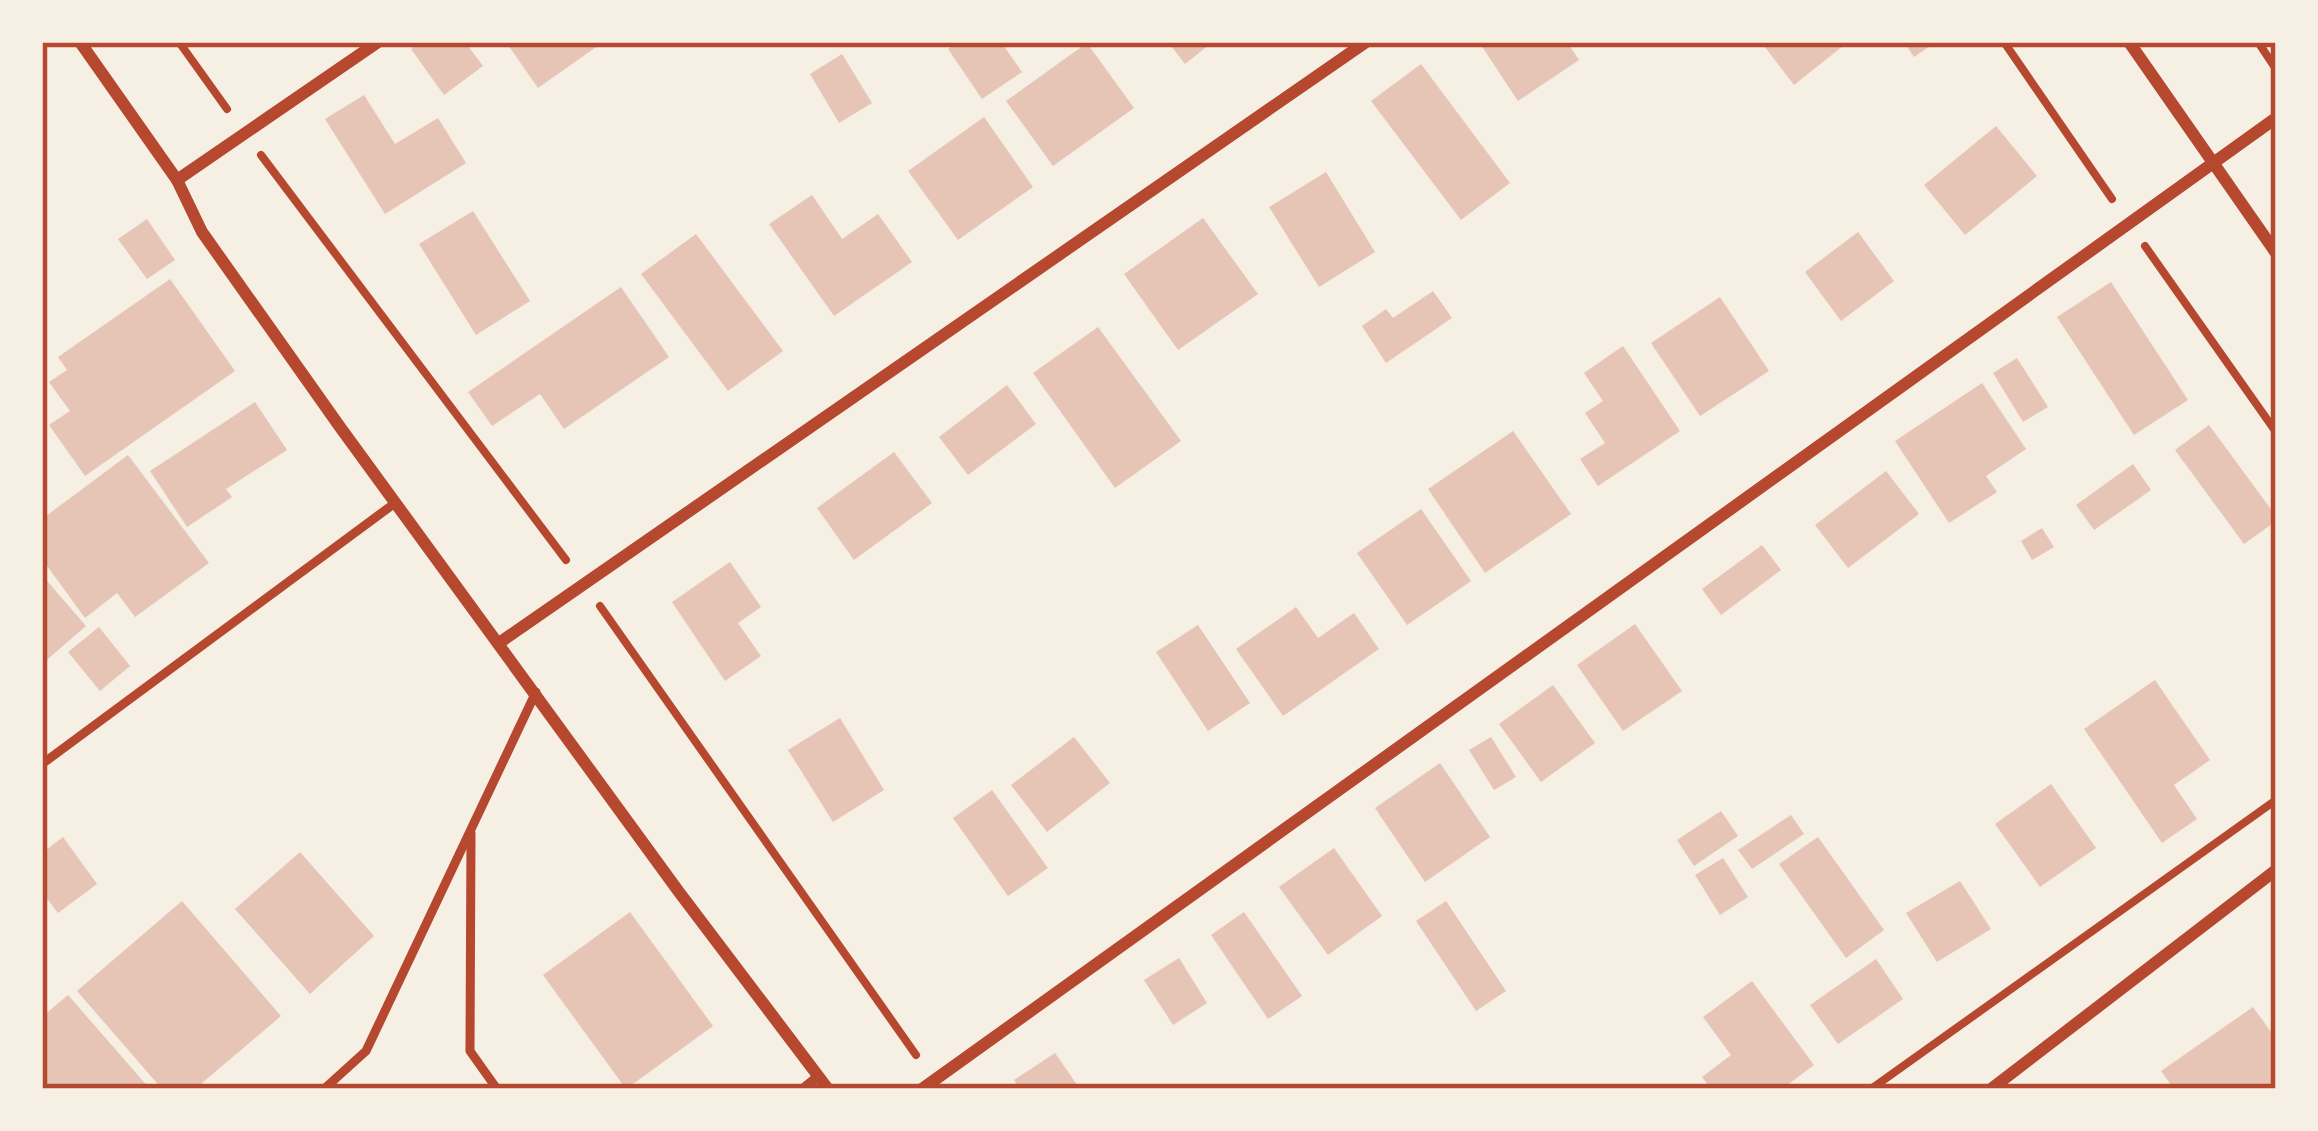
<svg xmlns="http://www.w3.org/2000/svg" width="2318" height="1131" font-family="Merriweather,serif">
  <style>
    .building { fill: #e6c5b7 }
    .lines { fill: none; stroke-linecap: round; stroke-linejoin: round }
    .path { stroke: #b5482f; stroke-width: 8 }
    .service { stroke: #b5482f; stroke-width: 9 }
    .minor { stroke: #b5482f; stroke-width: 12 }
    .neatline { fill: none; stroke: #b5482f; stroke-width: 4.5 }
  </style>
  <rect width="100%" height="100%" fill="#f6efe4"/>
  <g class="building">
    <path d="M420,42h45l18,24 -39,29 -33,-46z"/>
    <path d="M506,42h90l3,3 -61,43z"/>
    <path d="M959,42h42l21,30 -40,27 -34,-50z"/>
    <path d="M1168,42h38l3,3 -24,19z"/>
    <path d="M1479,42h88l12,18 -61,41z"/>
    <path d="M1761,42h87l-54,43z"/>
    <path d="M1904,42h32l-22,15z"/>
    <path d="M1087,43l47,65 -81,58 -47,-65z"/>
    <path d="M842,54l30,49 -33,20 -29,-49z"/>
    <path d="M1421,64l89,119 -49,37 -90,-119z"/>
    <path d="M364,95l31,49 43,-26 28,45 -81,51 -60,-95z"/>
    <path d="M984,117l49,70 -75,53 -50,-69z"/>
    <path d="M1996,126l41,50 -72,59 -41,-50z"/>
    <path d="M1326,172l49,80 -56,35 -50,-80z"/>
    <path d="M812,195l30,44 36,-25 34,48 -78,54 -65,-92z"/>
    <path d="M473,211l57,90 -54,34 -57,-91z"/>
    <path d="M1203,218l55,76 -80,56 -54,-76z"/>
    <path d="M147,219l28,41 -28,19 -29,-40z"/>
    <path d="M1858,232l36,49 -53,40 -36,-49z"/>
    <path d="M696,234l87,117 -55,40 -87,-117z"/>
    <path d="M170,279l65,92 -150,105 -36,-51 21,-14 -21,-29 18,-12 -9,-13z"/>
    <path d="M2111,282l77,118 -54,35 -77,-118z"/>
    <path d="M621,287l48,70 -105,72 -24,-35 -48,32 -24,-34z"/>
    <path d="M1433,291l19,27 -66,45 -24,-37 24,-17 7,9z"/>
    <path d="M1720,297l49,74 -69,45 -49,-73z"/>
    <path d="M1098,327l83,114 -66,47 -82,-115z"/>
    <path d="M1623,346l57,85 -82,55 -18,-27 25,-16 -20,-30 18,-12 -19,-28z"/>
    <path d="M2017,358l31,49 -25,15 -30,-49z"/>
    <path d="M1982,383l44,66 -40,27 11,16 -48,31 -54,-82z"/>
    <path d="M1007,385l29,39 -68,51 -29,-38z"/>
    <path d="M255,402l32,48 -61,39 6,8 -45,30 -37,-56z"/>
    <path d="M2209,425l67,91v5l-32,23 -69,-94z"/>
    <path d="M1513,431l58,83 -86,59 -57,-84z"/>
    <path d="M894,452l38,51 -78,57 -37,-52z"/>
    <path d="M128,455l81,108 -74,54 -18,-24 -32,25 -43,-59v-40z"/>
    <path d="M2133,464l18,26 -57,40 -18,-25z"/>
    <path d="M1886,471l33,43 -71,54 -33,-43z"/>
    <path d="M1421,509l50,72 -64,44 -50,-72z"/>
    <path d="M2042,528l12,19 -22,13 -11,-19z"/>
    <path d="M1762,545l19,25 -60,45 -19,-26z"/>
    <path d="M730,562l31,45 -23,16 23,33 -36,25 -53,-79z"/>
    <path d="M42,575l44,51 -44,38z"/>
    <path d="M1296,607l22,31 36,-25 25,36 -96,67 -47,-67z"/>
    <path d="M1635,624l47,67 -59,40 -46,-66z"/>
    <path d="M1198,625l52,78 -42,28 -52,-79z"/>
    <path d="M99,627l31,39 -30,25 -32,-39z"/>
    <path d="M2155,680l55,80 -36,25 23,34 -35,24 -78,-114z"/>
    <path d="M1553,685l42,58 -54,39 -42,-58z"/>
    <path d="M840,718l44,72 -51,32 -45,-72z"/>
    <path d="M1074,737l36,46 -63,49 -36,-47z"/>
    <path d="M1491,737l25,40 -22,13 -25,-40z"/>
    <path d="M1440,763l50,74 -65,45 -50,-74z"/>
    <path d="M2051,784l45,64 -56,39 -45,-63z"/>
    <path d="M992,790l56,78 -40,28 -55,-78z"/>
    <path d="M1721,811l17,25 -44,30 -17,-26z"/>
    <path d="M1791,815l13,19 -52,35 -14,-19z"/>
    <path d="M63,837l34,47 -39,29 -16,-21v-39z"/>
    <path d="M1818,837l66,93 -38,28 -67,-94z"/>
    <path d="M1334,848l48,68 -54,39 -49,-68z"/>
    <path d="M300,852l74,84 -64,58 -75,-85z"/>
    <path d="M1723,858l25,39 -28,18 -25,-40z"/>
    <path d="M1960,881l31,48 -54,33 -31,-49z"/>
    <path d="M182,901l99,115 -86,73h-33l-85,-98z"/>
    <path d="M1446,901l60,90 -30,20 -60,-90z"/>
    <path d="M630,912l83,114 -87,63 -83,-114z"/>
    <path d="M1244,912l58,84 -34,23 -57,-84z"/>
    <path d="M1179,958l28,45 -34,22 -29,-45z"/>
    <path d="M1876,959l27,40 -65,45 -28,-39z"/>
    <path d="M1752,981l62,84 -32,24h-71l-9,-12 29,-22 -28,-38z"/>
    <path d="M68,995l82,94h-108v-72z"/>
    <path d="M2253,1007l23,32v50h-102l-13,-18z"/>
    <path d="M1055,1053l25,36h-60l-6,-9z"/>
  </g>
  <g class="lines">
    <g class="path">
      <path d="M179,42l48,67"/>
      <path d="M2004,42l108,157"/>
      <path d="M2258,42l18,27"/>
      <path d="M261,155l305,405"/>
      <path d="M2145,246l131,186"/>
      <path d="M600,606l316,449"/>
      <path d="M1871,1089l405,-289"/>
    </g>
    <g class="service">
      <path d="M42,764l353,-261"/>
      <path d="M471,833l-1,218 27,38"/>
      <path d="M324,1089l42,-38 170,-359"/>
      <path d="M802,1089l16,-13"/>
    </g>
    <g class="minor">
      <path d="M80,42l97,138 25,52 138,195 339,465 149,197"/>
      <path d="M2129,42l147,211"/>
      <path d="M177,180l201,-138"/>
      <path d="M499,643l867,-601"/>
      <path d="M922,1089l1354,-971"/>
      <path d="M1991,1089l285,-219"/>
    </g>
  </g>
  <rect width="2318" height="1131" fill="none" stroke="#f6efe4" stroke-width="90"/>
  <rect x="45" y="45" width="2228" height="1041" class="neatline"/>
</svg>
